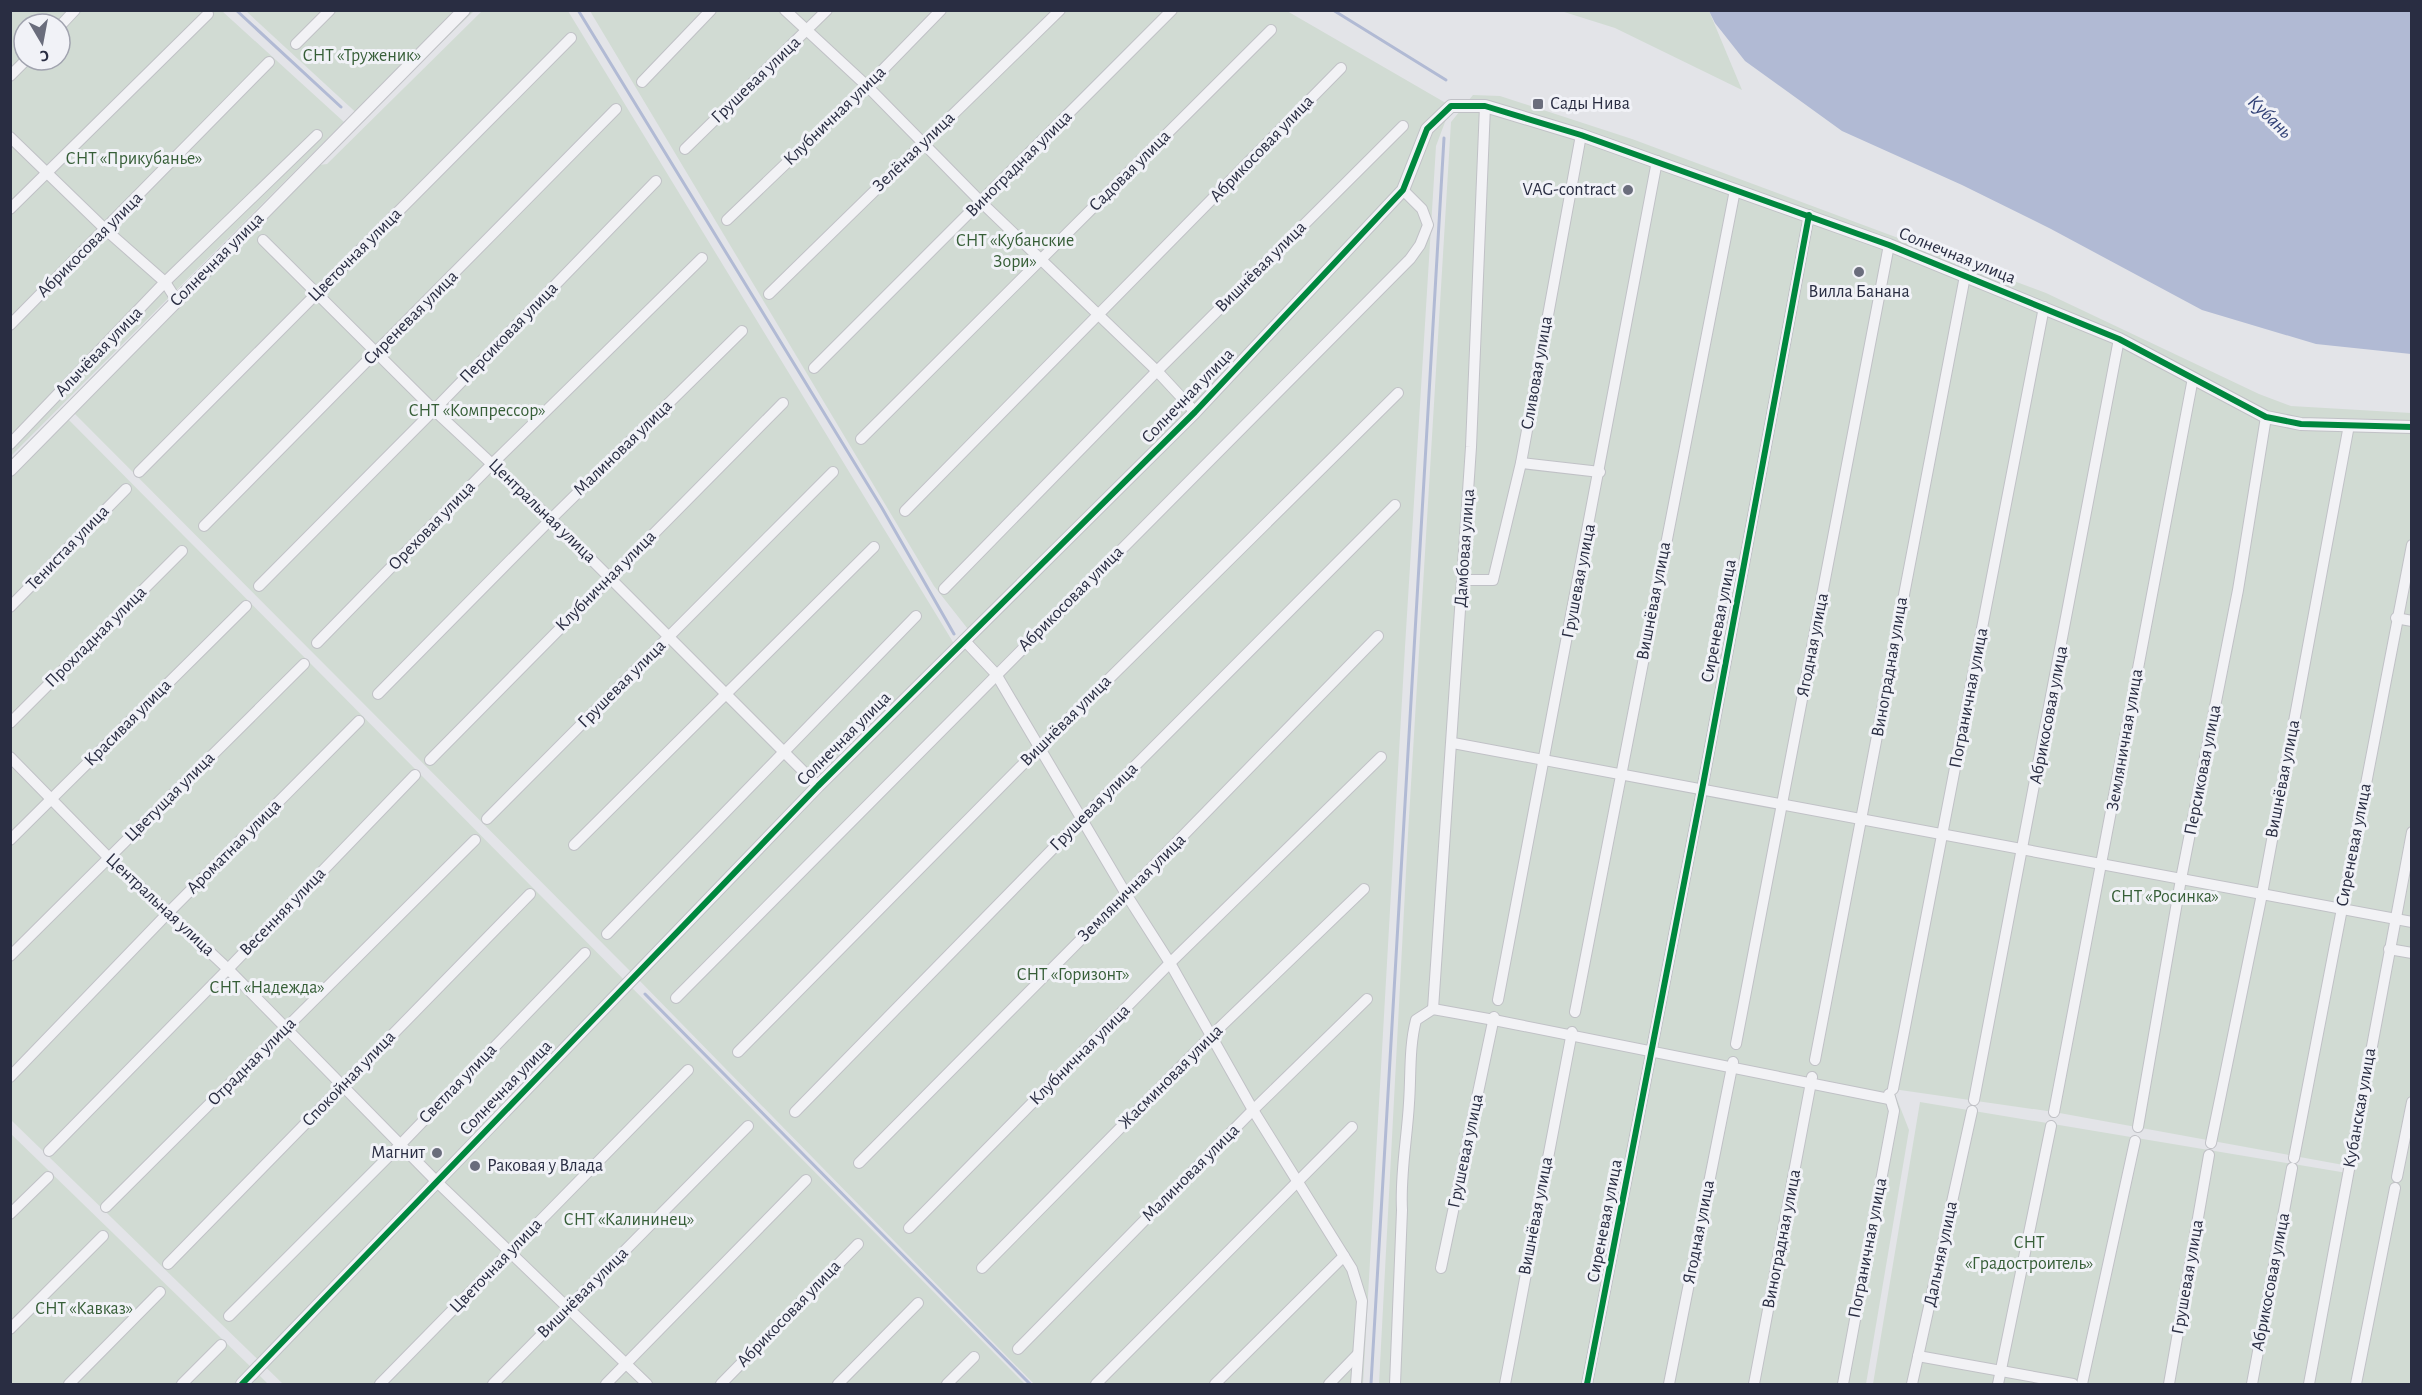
<svg xmlns="http://www.w3.org/2000/svg" width="2422" height="1395" font-family="'Alegreya Sans',sans-serif">
  <style>
    .green { fill: #d1dbd3; fill-rule: evenodd }
    .water { fill: #b1bad4 }
    .lines { fill: none; stroke-linecap: round; stroke-linejoin: round }
    .stream { stroke: #b1bad4; stroke-width: 3 }
    .minor-casing { stroke: #c0c1c6; stroke-width: 12 }
    .tertiary-casing { stroke: #c0c1c6; stroke-width: 14 }
    .minor { stroke: #f2f2f5; stroke-width: 10 }
    .tertiary { stroke: #f2f2f5; stroke-width: 12 }
    .cycleway-casing { stroke: #f1f2f7; stroke-width: 10 }
    .cycleway { stroke: #00873e; stroke-width: 6 }
    .poi-dot { fill: #6a6d7c; stroke: #f1f2f7; stroke-width: 2 }
    .labels { text-anchor: middle; dominant-baseline: central; stroke-width: 6; stroke-linejoin: round; paint-order: stroke }
    .park-label { font-size: 18px; fill: #365e37; stroke: #f1f2f7 }
    .street-label { font-size: 18px; fill: #292d42; stroke: #f1f2f7 }
    .poi-label { font-size: 18px; fill: #292d42; stroke: #f1f2f7; text-anchor: start }
    .water-label { font-size: 20px; font-style: italic; fill: #324277; stroke: #f1f2f7 }
  </style>
  <rect width="100%" height="100%" fill="#e3e4e8"/>
  <g class="green">
    <path d="M11,11h211l122,111 -333,334zM24,24h36v36h-36z"/>
    <path d="M246,11h228l-111,108z"/>
    <path d="M482,11h86l388,636 15,-14 -37,-47 -344,-575h697l164,95 -15,40 -31,501 -42,737h-329l-399,-408 -568,-570 237,-239 23,-3z"/>
    <path d="M1561,11h148l33,79 -127,-62z"/>
    <path d="M1473,95l27,1 132,43 414,154 213,101 32,12 120,7v419l-62,334 -295,-54 -161,-23 16,41 -43,254h-487l29,-550 43,-712z"/>
    <path d="M62,413l963,971h-742l-272,-264 -1,-655z"/>
    <path d="M2411,862v522h-538l47,-282 433,72z"/>
    <path d="M10,1133l245,238 13,13h-257z"/>
  </g>
  <path class="water" d="M1709,11h702v343l-95,-10 -114,-34 -151,-81 -89,-44 -120,-54 -97,-70 -30,-38z"/>
  <g class="lines">
    <g class="stream">
      <path d="M236,10l105,97"/>
      <path d="M578,10l304,498 72,126"/>
      <path d="M1333,10l113,70"/>
      <path d="M645,994l385,390"/>
      <path d="M1371,1384l73,-1246"/>
    </g>
    <g class="minor-casing">
      <g id="minor">
        <path d="M785,10l82,76 114,116 176,169 38,41"/>
        <path d="M60,26l15,-16"/>
        <path d="M296,44l34,-34"/>
        <path d="M10,76l16,-16"/>
        <path d="M642,82l69,-72"/>
        <path d="M10,137l96,93 59,52 12,19"/>
        <path d="M685,149l142,-139"/>
        <path d="M10,209l198,-195"/>
        <path d="M727,220l140,-134 74,-76"/>
        <path d="M263,240l171,170 117,109 267,267"/>
        <path d="M769,294l291,-284"/>
        <path d="M10,325l259,-263"/>
        <path d="M814,368l358,-358"/>
        <path d="M861,439l410,-409"/>
        <path d="M10,444l155,-162 152,-147"/>
        <path d="M1521,463l79,9"/>
        <path d="M139,472l432,-434"/>
        <path d="M905,511l436,-443"/>
        <path d="M204,526l412,-417"/>
        <path d="M1463,580h30l28,-117 60,-328"/>
        <path d="M259,586l175,-176 222,-229"/>
        <path d="M944,589l213,-218 246,-245"/>
        <path d="M10,607l116,-118"/>
        <path d="M2396,618l16,3"/>
        <path d="M964,640l32,34 130,220 44,69 83,147 99,159 10,32 -6,83"/>
        <path d="M317,643l176,-180 209,-205"/>
        <path d="M378,694l173,-175 191,-188"/>
        <path d="M10,723l172,-172"/>
        <path d="M1453,743l959,179"/>
        <path d="M10,757l98,100 120,112 208,212 211,203"/>
        <path d="M430,760l353,-357"/>
        <path d="M487,819l346,-347"/>
        <path d="M10,840l236,-234"/>
        <path d="M574,845l300,-298"/>
        <path d="M607,934l309,-318"/>
        <path d="M2389,949l23,4"/>
        <path d="M10,956l294,-292"/>
        <path d="M676,998l734,-739 10,-14 8,-20 -6,-16 -19,-19"/>
        <path d="M1498,1000l159,-839"/>
        <path d="M1433,1009l38,-562 14,-341"/>
        <path d="M1575,1012l160,-822"/>
        <path d="M1736,1044l153,-799"/>
        <path d="M738,1052l301,-304 359,-355"/>
        <path d="M1815,1060l150,-784"/>
        <path d="M10,1077l159,-165 190,-191"/>
        <path d="M1893,1089l151,-782"/>
        <path d="M1974,1100l145,-761"/>
        <path d="M795,1112l287,-293 313,-314"/>
        <path d="M2054,1112l139,-734"/>
        <path d="M2138,1127l43,-248 57,-289 28,-173"/>
        <path d="M2211,1143l51,-249 87,-469"/>
        <path d="M49,1151l179,-182 187,-194"/>
        <path d="M2294,1158l118,-613"/>
        <path d="M859,1163l267,-269 252,-258"/>
        <path d="M2397,1177l15,-75"/>
        <path d="M106,1207l369,-367"/>
        <path d="M10,1214l38,-37"/>
        <path d="M909,1228l261,-265 211,-206"/>
        <path d="M168,1264l362,-370"/>
        <path d="M982,1268l230,-233 152,-146"/>
        <path d="M1441,1268l53,-251"/>
        <path d="M229,1316l172,-172 184,-191"/>
        <path d="M10,1329l93,-93"/>
        <path d="M1018,1349l235,-239 114,-111"/>
        <path d="M1918,1356l155,28"/>
        <path d="M69,1384l91,-92"/>
        <path d="M182,1384l39,-39"/>
        <path d="M380,1384l308,-314"/>
        <path d="M493,1384l255,-258"/>
        <path d="M606,1384l200,-204"/>
        <path d="M721,1384l137,-140"/>
        <path d="M838,1384l80,-81"/>
        <path d="M947,1384l27,-27"/>
        <path d="M1096,1384l256,-257"/>
        <path d="M1215,1384l129,-128"/>
        <path d="M1329,1384l29,-30"/>
        <path d="M1395,1384l7,-174c-2,-36 5,-71 7,-107 2,-27 0,-56 7,-83l17,-11 61,11 395,79"/>
        <path d="M1505,1384l67,-352"/>
        <path d="M1587,1384l115,-594 107,-575"/>
        <path d="M1669,1384l64,-322"/>
        <path d="M1754,1384l58,-307"/>
        <path d="M1843,1384l51,-273 -5,-17"/>
        <path d="M1912,1384l60,-273"/>
        <path d="M1998,1384l53,-258"/>
        <path d="M2082,1384l53,-243"/>
        <path d="M2169,1384l40,-229"/>
        <path d="M2252,1384l40,-216"/>
        <path d="M2309,1384l103,-552"/>
        <path d="M2356,1384l39,-196"/>
      </g>
    </g>
    <g class="tertiary-casing">
      <g id="tertiary">
        <path d="M10,470l454,-460"/>
        <path d="M242,1384l576,-598 377,-374 208,-222 24,-61 24,-23h34l96,29 308,110 230,94 147,78 35,7 111,3"/>
      </g>
    </g>
    <use href="#minor" class="minor"/>
    <use href="#tertiary" class="tertiary"/>
    <g class="cycleway-casing">
      <g id="cycleway">
        <path d="M242,1384l576,-598 377,-374 208,-222 24,-61 24,-23h34l96,29 308,110 230,94 147,78 35,7 111,3"/>
        <path d="M1587,1384l115,-594 107,-575"/>
      </g>
    </g>
    <use href="#cycleway" class="cycleway"/>
  </g>
  <g class="poi-dot">
    <rect x="1532" y="98" width="12" height="12" rx="3"/>
    <circle cx="1628" cy="190" r="6"/>
    <circle cx="1859" cy="272" r="6"/>
    <circle cx="437" cy="1153" r="6"/>
    <circle cx="475" cy="1166" r="6"/>
  </g>
  <g class="labels">
    <g class="park-label">
      <text x="362" y="56">СНТ «Труженик»</text>
      <text x="134" y="159">СНТ «Прикубанье»</text>
      <text x="1015" y="241">СНТ «Кубанские<tspan x="1015" dy="21">Зори»</tspan></text>
      <text x="477" y="411">СНТ «Компрессор»</text>
      <text x="2165" y="897">СНТ «Росинка»</text>
      <text x="1073" y="975">СНТ «Горизонт»</text>
      <text x="267" y="988">СНТ «Надежда»</text>
      <text x="629" y="1220">СНТ «Калининец»</text>
      <text x="2029" y="1243">СНТ<tspan x="2029" dy="21">«Градостроитель»</tspan></text>
      <text x="84" y="1309">СНТ «Кавказ»</text>
    </g>
    <g class="street-label">
      <text transform="translate(756 80) rotate(-44)">Грушевая улица</text>
      <text transform="translate(835 116) rotate(-44)">Клубничная улица</text>
      <text transform="translate(1262 149) rotate(-46)">Абрикосовая улица</text>
      <text transform="translate(914 152) rotate(-44)">Зелёная улица</text>
      <text transform="translate(1019 164) rotate(-45)">Виноградная улица</text>
      <text transform="translate(1130 171) rotate(-45)">Садовая улица</text>
      <text transform="translate(90 245) rotate(-45)">Абрикосовая улица</text>
      <text transform="translate(355 255) rotate(-45)">Цветочная улица</text>
      <text transform="translate(1957 256) rotate(22)">Солнечная улица</text>
      <text transform="translate(217 260) rotate(-45)">Солнечная улица</text>
      <text transform="translate(1261 267) rotate(-45)">Вишнёвая улица</text>
      <text transform="translate(411 318) rotate(-45)">Сиреневая улица</text>
      <text transform="translate(509 333) rotate(-46)">Персиковая улица</text>
      <text transform="translate(99 352) rotate(-46)">Алычёвая улица</text>
      <text transform="translate(1537 373) rotate(-80)">Сливовая улица</text>
      <text transform="translate(1188 396) rotate(-46)">Солнечная улица</text>
      <text transform="translate(623 448) rotate(-44)">Малиновая улица</text>
      <text transform="translate(542 511) rotate(44)">Центральная улица</text>
      <text transform="translate(432 526) rotate(-46)">Ореховая улица</text>
      <text transform="translate(68 548) rotate(-46)">Тенистая улица</text>
      <text transform="translate(1465 548) rotate(-86)">Дамбовая улица</text>
      <text transform="translate(606 581) rotate(-45)">Клубничная улица</text>
      <text transform="translate(1579 581) rotate(-79)">Грушевая улица</text>
      <text transform="translate(1071 599) rotate(-45)">Абрикосовая улица</text>
      <text transform="translate(1654 601) rotate(-79)">Вишнёвая улица</text>
      <text transform="translate(1719 621) rotate(-79)">Сиреневая улица</text>
      <text transform="translate(96 637) rotate(-45)">Прохладная улица</text>
      <text transform="translate(1813 645) rotate(-79)">Ягодная улица</text>
      <text transform="translate(1890 667) rotate(-80)">Виноградная улица</text>
      <text transform="translate(622 684) rotate(-45)">Грушевая улица</text>
      <text transform="translate(1969 698) rotate(-79)">Пограничная улица</text>
      <text transform="translate(2049 715) rotate(-79)">Абрикосовая улица</text>
      <text transform="translate(1066 721) rotate(-45)">Вишнёвая улица</text>
      <text transform="translate(128 723) rotate(-45)">Красивая улица</text>
      <text transform="translate(844 739) rotate(-45)">Солнечная улица</text>
      <text transform="translate(2125 740) rotate(-80)">Земляничная улица</text>
      <text transform="translate(2203 770) rotate(-79)">Персиковая улица</text>
      <text transform="translate(2283 779) rotate(-79)">Вишнёвая улица</text>
      <text transform="translate(170 797) rotate(-45)">Цветущая улица</text>
      <text transform="translate(1094 807) rotate(-45)">Грушевая улица</text>
      <text transform="translate(2354 845) rotate(-79)">Сиреневая улица</text>
      <text transform="translate(234 847) rotate(-45)">Ароматная улица</text>
      <text transform="translate(1132 888) rotate(-45)">Земляничная улица</text>
      <text transform="translate(160 905) rotate(43)">Центральная улица</text>
      <text transform="translate(283 912) rotate(-46)">Весенняя улица</text>
      <text transform="translate(1080 1055) rotate(-45)">Клубничная улица</text>
      <text transform="translate(252 1062) rotate(-45)">Отрадная улица</text>
      <text transform="translate(1171 1077) rotate(-45)">Жасминовая улица</text>
      <text transform="translate(349 1079) rotate(-46)">Спокойная улица</text>
      <text transform="translate(458 1084) rotate(-46)">Светлая улица</text>
      <text transform="translate(506 1088) rotate(-46)">Солнечная улица</text>
      <text transform="translate(2360 1108) rotate(-80)">Кубанская улица</text>
      <text transform="translate(1466 1151) rotate(-78)">Грушевая улица</text>
      <text transform="translate(1191 1173) rotate(-45)">Малиновая улица</text>
      <text transform="translate(1536 1216) rotate(-79)">Вишнёвая улица</text>
      <text transform="translate(1605 1221) rotate(-79)">Сиреневая улица</text>
      <text transform="translate(1699 1232) rotate(-79)">Ягодная улица</text>
      <text transform="translate(1782 1239) rotate(-79)">Виноградная улица</text>
      <text transform="translate(1868 1248) rotate(-79)">Пограничная улица</text>
      <text transform="translate(1941 1254) rotate(-78)">Дальняя улица</text>
      <text transform="translate(496 1266) rotate(-46)">Цветочная улица</text>
      <text transform="translate(2188 1277) rotate(-80)">Грушевая улица</text>
      <text transform="translate(2271 1282) rotate(-79)">Абрикосовая улица</text>
      <text transform="translate(583 1293) rotate(-45)">Вишнёвая улица</text>
      <text transform="translate(789 1314) rotate(-46)">Абрикосовая улица</text>
    </g>
    <g class="poi-label">
      <text x="1550" y="104">Сады Нива</text>
      <text x="1616" y="190" text-anchor="end">VAG-contract</text>
      <text x="1859" y="292" text-anchor="middle">Вилла Банана</text>
      <text x="425" y="1153" text-anchor="end">Магнит</text>
      <text x="487" y="1166">Раковая у Влада</text>
    </g>
    <g class="water-label">
      <text transform="translate(2270 117) rotate(44)">Кубань</text>
    </g>
  </g>
  <rect width="2422" height="1395" fill="none" stroke="#292d42" stroke-width="24"/>
  <g transform="translate(42 42) rotate(170)"><circle r="28" fill="#f1f2f7" stroke="#a1a3af" stroke-width="1.5"/>
  <path d="M0-4.5L10 22L0 15L-10 22Z" fill="#6a6d7c"/>
  <text y="-9" font-size="16" font-weight="bold" text-anchor="middle" fill="#292d42">С</text>
  </g>
</svg>
